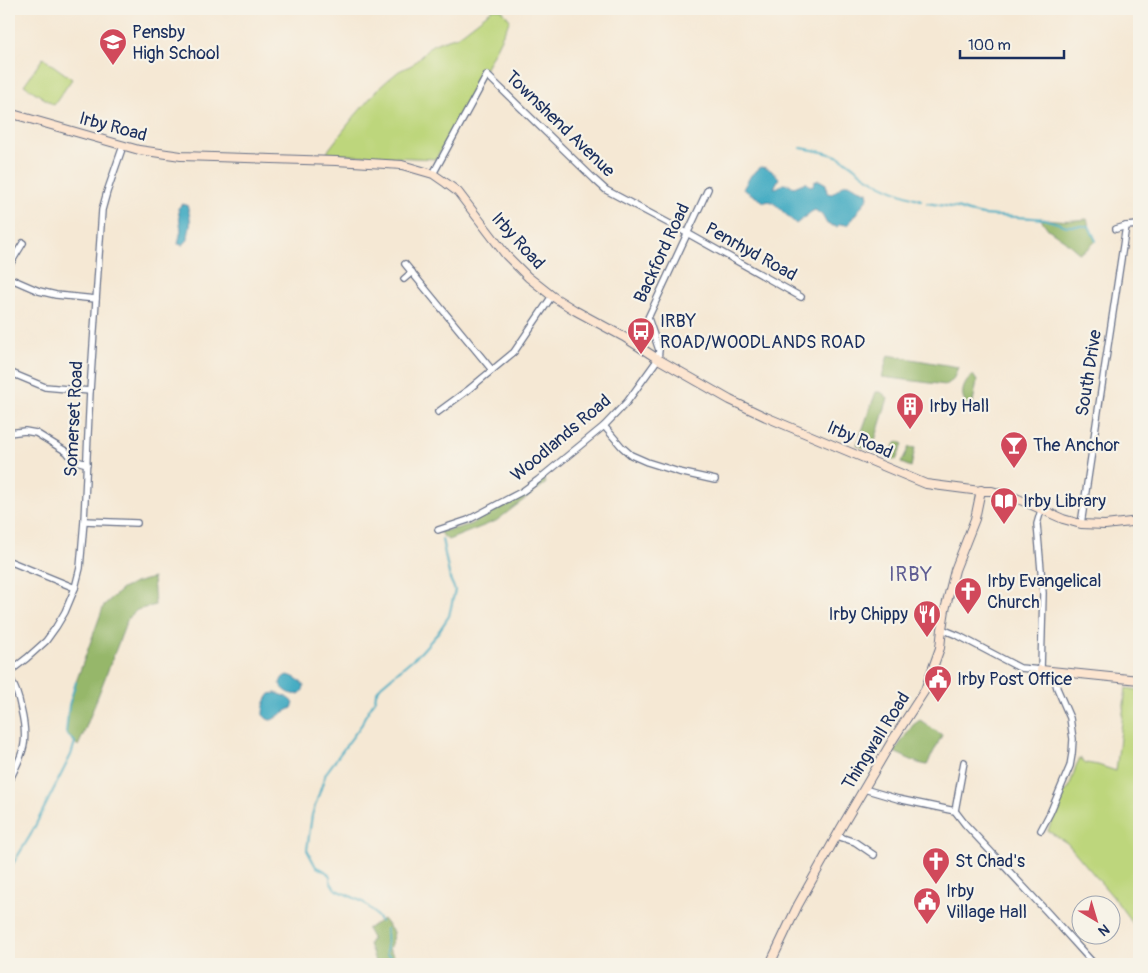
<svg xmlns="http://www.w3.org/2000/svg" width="1148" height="973" font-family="Pangolin,sans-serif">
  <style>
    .green { fill: #bdd67b; stroke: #6c826c }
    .forest { fill: #96b76b; stroke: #587364 }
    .water { fill: #42abc2; stroke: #2e6d90 }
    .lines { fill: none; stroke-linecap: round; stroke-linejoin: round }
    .stream { stroke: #42abc2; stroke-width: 2 }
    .street-casing { stroke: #677087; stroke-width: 8 }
    .secondary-casing { stroke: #677087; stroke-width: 10 }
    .street { stroke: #fff; stroke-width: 5.5 }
    .secondary { stroke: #fce5d0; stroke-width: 8 }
    .labels { text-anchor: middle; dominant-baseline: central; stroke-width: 4.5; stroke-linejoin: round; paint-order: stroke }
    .poi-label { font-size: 18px; fill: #1b2f5e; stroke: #f7f3e8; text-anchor: start }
    .street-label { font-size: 18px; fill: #1b2f5e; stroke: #f7f3e8 }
    .quarter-label { font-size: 20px; letter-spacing: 1px; fill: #5e5c92; stroke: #f7f3e8 }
  </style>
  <rect width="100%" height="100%" fill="#f7f3e8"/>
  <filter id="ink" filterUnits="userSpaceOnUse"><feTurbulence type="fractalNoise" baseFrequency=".02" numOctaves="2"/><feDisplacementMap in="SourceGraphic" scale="10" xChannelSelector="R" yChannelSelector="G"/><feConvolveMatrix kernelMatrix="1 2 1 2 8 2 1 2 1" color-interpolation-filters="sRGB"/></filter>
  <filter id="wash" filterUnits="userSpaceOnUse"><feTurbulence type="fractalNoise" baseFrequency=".0096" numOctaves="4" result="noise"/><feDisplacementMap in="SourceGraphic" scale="20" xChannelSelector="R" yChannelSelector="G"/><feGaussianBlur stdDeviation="1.12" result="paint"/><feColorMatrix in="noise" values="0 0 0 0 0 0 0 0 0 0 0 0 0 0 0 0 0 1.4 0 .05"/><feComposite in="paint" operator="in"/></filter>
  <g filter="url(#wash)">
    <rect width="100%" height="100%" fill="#f5e8d4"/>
    <g class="green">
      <path d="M493,9h8l9,11 -23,46 -51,93 -109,-5 2,-5 24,-31 24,-28 11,-10 11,-9 13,-6 20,-20 10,-4 16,-5z"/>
      <path d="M43,58l29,21 -18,26 -30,-20z"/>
      <path d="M1126,688l13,2v242l-25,-34 -47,-55 -19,-12 12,-33 9,-10 7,-22 4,-8 6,5 12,2 18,6z"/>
    </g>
    <g class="forest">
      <path d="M1040,218c16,3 31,3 47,1l2,7 7,15 -10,9 -7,3 -15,-13 -16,-11z"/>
      <path d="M888,355l70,12 -5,13 -7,5 -64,-8z"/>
      <path d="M973,375l4,6 -5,26 -2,1c-12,-10 -8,-24 3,-33z"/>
      <path d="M876,392h5l7,6 -16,52 -15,-5z"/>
      <path d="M898,441l5,3 -7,16 -10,-4z"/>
      <path d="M909,447l6,1 -4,19 -10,-4z"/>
      <path d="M543,479l3,4 -50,38 -48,19 -9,-8 19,-4 13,-4 12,-8 40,-22z"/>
      <path d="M153,578l2,27 -18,5 -9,8 -45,117 -5,11 -12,-13 3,-28 7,-23 28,-77 18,-16 13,-6z"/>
      <path d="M920,720l22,15 -15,30 -9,-2 -24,-11 19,-27z"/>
      <path d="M383,919l10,13 -1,10 -3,7 11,15h-24l-7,-20 3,-6 -5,-9z"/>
    </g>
    <g class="water">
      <path d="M761,167c8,1 12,4 18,11l-5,10c10,-1 5,-8 20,-1l12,-5 4,4 3,-1 1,-3 5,-2 7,4 1,9 5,1 13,-10h4l9,5 9,3 1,5c-4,7 -9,12 -13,18 -4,4 -4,7 -8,10l-7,-1 -3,3 -10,-3 -5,-9 -7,-5 -4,2 -15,12 -20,-19 -6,-4 -6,1 -21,-13 8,-14z"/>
      <path d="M182,204l5,1c2,7 4,14 3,22 -1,5 -2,8 -2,13l-5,5 -5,-1 3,-14 -3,-22z"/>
      <path d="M288,675c7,2 12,5 16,11 -2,15 -20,7 -24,-2 1,-5 3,-8 8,-9z"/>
      <path d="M276,693l9,3 9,7 -2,5c-4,2 -8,4 -11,6 -8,5 -10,10 -18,1 0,-8 2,-15 7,-21z"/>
    </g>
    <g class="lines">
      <g class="stream">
        <path d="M801,148c13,2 26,4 38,9 10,5 17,12 25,18 18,12 37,19 57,25"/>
        <path d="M927,203l30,5 12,4 14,3 50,3 11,1 23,7h22l7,15"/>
        <path d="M9,870l21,-34 41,-81 4,-13 -9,-9 3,-28 7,-23"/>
        <path d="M381,922l-8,-11 -10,-9 -28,-13 -5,-8v-5l-5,-5 -9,-4 -9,-17 5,-35 14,-42 36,-49 2,-6 11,-18 1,-7 5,-7 40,-34 16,-18 12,-18 6,-26 -5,-11 -8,-40"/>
        <path d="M386,929l1,25 6,6 2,4"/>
      </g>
    </g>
  </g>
  <g filter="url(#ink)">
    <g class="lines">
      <g class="street-casing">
        <g id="street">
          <path d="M433,174l54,-99 108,105 11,10 81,43 114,64"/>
          <path d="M1116,229l10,-3 13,-1"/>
          <path d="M405,264l87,106"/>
          <path d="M9,266l14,-23"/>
          <path d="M9,278l30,13 17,4 40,4"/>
          <path d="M404,279l8,-7"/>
          <path d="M9,372l36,15 45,4"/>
          <path d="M438,412l30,-22 46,-38 38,-56"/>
          <path d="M604,426l18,21 9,8 16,7 32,10 36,8"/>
          <path d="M9,433l16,-2 11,2 31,19 6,8 14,4"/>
          <path d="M84,521l53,2"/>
          <path d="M1081,524l45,-298"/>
          <path d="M438,530l30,-10 55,-29 15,-11 66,-54 23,-24 31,-43 1,-9 -11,-32 60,-129"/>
          <path d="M9,561l66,27"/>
          <path d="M942,629l17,7 61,32 21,2 2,-77 -6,-69 4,-14"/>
          <path d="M9,672l18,-14 19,-17 10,-14 9,-15 10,-24 5,-20 4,-47 6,-130 12,-181 5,-18 16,-46"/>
          <path d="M9,676c6,10 10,22 12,33 8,33 3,43 -12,72"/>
          <path d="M864,789l34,10 57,12 10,13 83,89 46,51"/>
          <path d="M955,811l9,-49"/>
          <path d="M1041,830l9,-17 20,-47 2,-12 1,-15 -3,-21 -13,-30 -4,-16"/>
          <path d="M837,836l18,6 19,13"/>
        </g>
      </g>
      <g class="secondary-casing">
        <g id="secondary">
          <path d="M9,113l130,37 42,6 155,5 66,4 31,9 13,9 12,9 48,63 22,22 24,19 24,15 48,26 34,22 72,41 36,17 160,67 54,7h12l24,7 47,21 18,5 24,1 34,-4"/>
          <path d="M1041,670l98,10"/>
          <path d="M770,964l28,-59 43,-77 51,-87 33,-51 15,-42 2,-19 3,-19 10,-40 20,-51 6,-29"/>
        </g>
      </g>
      <use href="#street" class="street"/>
      <use href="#secondary" class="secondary"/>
    </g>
  </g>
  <defs>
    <g id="school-pin" transform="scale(1.4375)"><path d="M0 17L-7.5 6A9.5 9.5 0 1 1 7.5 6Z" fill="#d1495b" stroke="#f7f3e8"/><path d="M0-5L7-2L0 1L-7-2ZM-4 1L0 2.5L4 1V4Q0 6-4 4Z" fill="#fff"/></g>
    <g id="bus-pin" transform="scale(1.4375)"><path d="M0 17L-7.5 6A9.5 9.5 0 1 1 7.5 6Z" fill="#d1495b" stroke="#f7f3e8"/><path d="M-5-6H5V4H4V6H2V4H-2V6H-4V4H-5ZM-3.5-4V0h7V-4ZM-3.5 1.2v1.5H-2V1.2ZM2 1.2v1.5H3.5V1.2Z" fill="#fff"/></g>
    <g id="building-pin" transform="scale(1.4375)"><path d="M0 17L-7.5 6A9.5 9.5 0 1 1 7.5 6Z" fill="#d1495b" stroke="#f7f3e8"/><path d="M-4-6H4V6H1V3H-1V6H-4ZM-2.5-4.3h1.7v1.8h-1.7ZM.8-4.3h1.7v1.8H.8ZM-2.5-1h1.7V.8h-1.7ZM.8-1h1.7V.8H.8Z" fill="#fff"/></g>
    <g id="bar-pin" transform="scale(1.4375)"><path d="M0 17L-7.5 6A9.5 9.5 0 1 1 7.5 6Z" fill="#d1495b" stroke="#f7f3e8"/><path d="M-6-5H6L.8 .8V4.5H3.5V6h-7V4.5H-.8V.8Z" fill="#fff"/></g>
    <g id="library-pin" transform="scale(1.4375)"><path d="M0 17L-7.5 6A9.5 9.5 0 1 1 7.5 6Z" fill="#d1495b" stroke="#f7f3e8"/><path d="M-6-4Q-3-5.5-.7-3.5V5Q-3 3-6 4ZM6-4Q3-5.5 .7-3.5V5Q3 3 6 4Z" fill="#fff"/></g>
    <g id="church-pin" transform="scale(1.4375)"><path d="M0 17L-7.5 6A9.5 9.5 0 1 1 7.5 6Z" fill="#d1495b" stroke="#f7f3e8"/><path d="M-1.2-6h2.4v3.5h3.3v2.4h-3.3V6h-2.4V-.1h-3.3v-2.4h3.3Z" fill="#fff"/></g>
    <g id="restaurant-pin" transform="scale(1.4375)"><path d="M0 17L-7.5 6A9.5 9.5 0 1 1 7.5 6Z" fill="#d1495b" stroke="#f7f3e8"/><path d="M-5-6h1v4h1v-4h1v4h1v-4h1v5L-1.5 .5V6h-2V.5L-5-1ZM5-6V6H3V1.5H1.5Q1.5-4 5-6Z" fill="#fff"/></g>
    <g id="civic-pin" transform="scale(1.4375)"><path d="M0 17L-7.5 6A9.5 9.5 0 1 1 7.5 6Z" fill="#d1495b" stroke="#f7f3e8"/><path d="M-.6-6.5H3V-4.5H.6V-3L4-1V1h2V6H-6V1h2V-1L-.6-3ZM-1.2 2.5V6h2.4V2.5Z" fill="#fff"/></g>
  </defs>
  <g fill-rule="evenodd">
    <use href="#school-pin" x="113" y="42"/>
    <use href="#bus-pin" x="641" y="331"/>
    <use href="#building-pin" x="910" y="406"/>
    <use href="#bar-pin" x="1014" y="445"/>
    <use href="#library-pin" x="1004" y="501"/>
    <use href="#church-pin" x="968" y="591"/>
    <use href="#restaurant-pin" x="927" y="614"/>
    <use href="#civic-pin" x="938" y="679"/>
    <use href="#church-pin" x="936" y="861"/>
    <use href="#civic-pin" x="927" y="901"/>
  </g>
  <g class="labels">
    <g class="poi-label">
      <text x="132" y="32">Pensby<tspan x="132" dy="21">High School</tspan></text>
      <text x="660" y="321">IRBY<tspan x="660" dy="21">ROAD/WOODLANDS ROAD</tspan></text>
      <text x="929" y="406">Irby Hall</text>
      <text x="1033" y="445">The Anchor</text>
      <text x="1023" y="501">Irby Library</text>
      <text x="987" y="581">Irby Evangelical<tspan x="987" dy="21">Church</tspan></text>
      <text x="908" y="614" text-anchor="end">Irby Chippy</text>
      <text x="957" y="679">Irby Post Office</text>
      <text x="955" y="861">St Chad's</text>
      <text x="946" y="891">Irby<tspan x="946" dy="21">Village Hall</tspan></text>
    </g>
    <g class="street-label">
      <text transform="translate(560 124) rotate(44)">Townshend Avenue</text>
      <text transform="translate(113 127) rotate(15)">Irby Road</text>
      <text transform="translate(518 241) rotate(48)">Irby Road</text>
      <text transform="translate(751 252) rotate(29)">Penrhyd Road</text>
      <text transform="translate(662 253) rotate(-65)">Backford Road</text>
      <text transform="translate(1089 373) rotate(-81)">South Drive</text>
      <text transform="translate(74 419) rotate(-87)">Somerset Road</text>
      <text transform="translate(561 438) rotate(-40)">Woodlands Road</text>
      <text transform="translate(860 440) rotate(23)">Irby Road</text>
      <text transform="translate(876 741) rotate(-58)">Thingwall Road</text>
    </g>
    <g class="quarter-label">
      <text x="911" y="574">IRBY</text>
    </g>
  </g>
  <rect width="1148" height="973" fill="none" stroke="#f7f3e8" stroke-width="30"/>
  <g transform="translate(1096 920) rotate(142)"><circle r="24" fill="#f7f3e8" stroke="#9fa5b1"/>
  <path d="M0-4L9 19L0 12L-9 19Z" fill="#d1495b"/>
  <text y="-8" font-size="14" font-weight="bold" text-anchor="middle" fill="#1b2f5e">N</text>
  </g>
  <path d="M960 50v8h104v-8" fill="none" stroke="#1b2f5e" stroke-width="2.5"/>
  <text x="968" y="50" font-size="15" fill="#1b2f5e" stroke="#f7f3e8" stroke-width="4" paint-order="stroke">100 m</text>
</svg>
